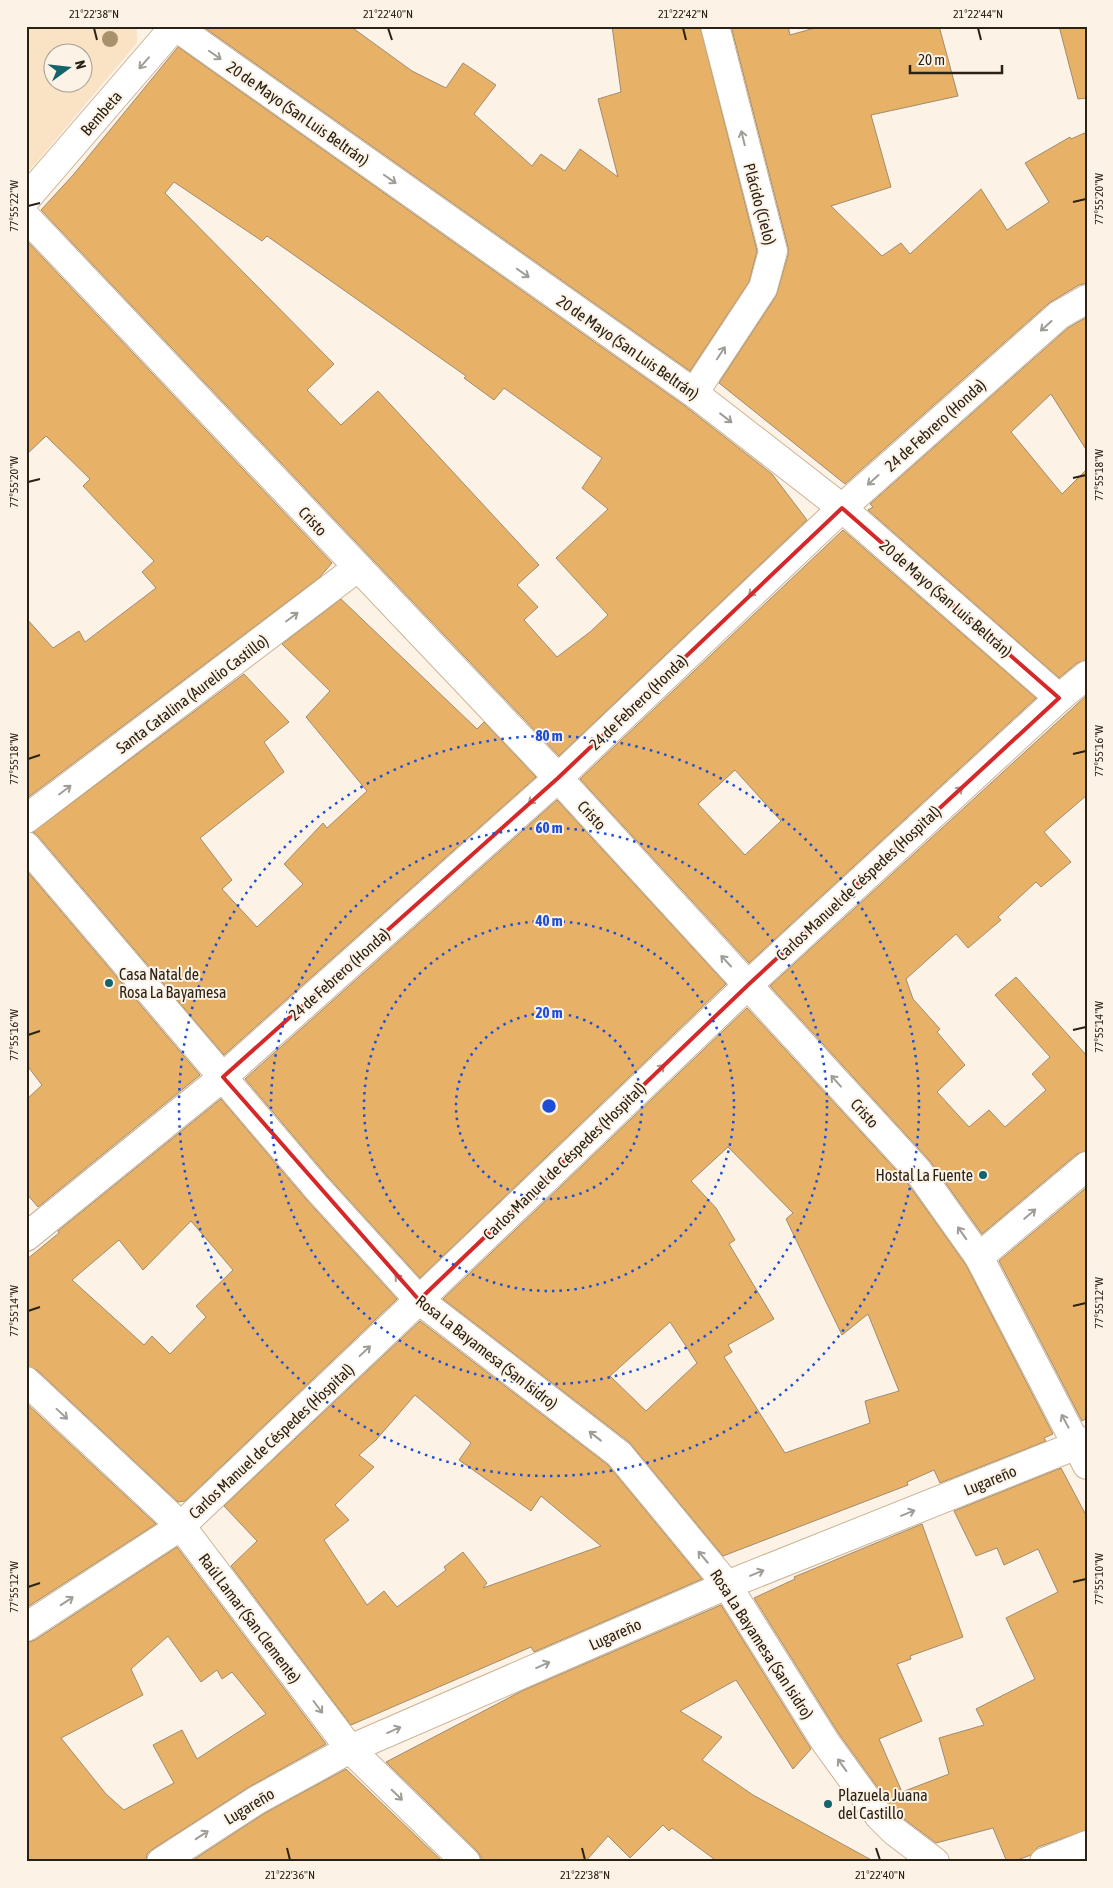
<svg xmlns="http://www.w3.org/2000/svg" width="1113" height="1888" font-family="'Asap Condensed',sans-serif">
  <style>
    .green { fill: #fae2c4; fill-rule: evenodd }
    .building { fill: #e7b268; stroke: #a18b6d; fill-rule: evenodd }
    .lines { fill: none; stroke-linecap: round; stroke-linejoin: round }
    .minor-casing { stroke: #cbb495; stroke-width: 30 }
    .minor { stroke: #fff; stroke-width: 28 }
    .tree { fill: #a9926b }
    .oneway { stroke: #a09c96 }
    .marked { fill: none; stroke: #d62828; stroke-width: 4; stroke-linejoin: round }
    .ticks { fill: none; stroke: #2b2216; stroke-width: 2 }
    .ring { fill: none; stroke: #1d4ed8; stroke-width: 2.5; stroke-dasharray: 2.5 5 }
    .poi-dot { fill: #15646b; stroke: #fcf2e6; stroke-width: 2 }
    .labels { text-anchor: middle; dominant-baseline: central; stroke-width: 4; stroke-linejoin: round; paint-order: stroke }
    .street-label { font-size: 16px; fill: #2b2216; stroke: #fcf2e6 }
    .poi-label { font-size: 16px; fill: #2b2216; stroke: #fcf2e6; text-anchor: start }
    .centre { fill: #1d4ed8; stroke: #fcf2e6; stroke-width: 2.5 }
    .ring-label { font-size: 15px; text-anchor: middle; font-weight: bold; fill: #1d4ed8; stroke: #fcf2e6; stroke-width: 4; stroke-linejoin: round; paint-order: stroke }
    .neatline { fill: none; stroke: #2b2216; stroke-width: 2 }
    .ticks-label { font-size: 12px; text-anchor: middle; fill: #2b2216 }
  </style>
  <rect width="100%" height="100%" fill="#fcf2e6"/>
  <path class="green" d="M26,26h111v17l-107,127h-4zM52,52h30v30h-30z"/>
  <g class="building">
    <path d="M202,26h148l62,45 34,17 17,-25 33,22 -22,29 58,52 9,-12 24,17 15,-22 38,28 -20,-78 23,-7 -9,-66h88l57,225 -8,31 -59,89z"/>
    <path d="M731,26h57l2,9 32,-9h117l19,70 -87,19 20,72 -60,19 51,50 19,-13 9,11 71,-65 26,41 42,-28 -24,-39 45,-26 1,2 16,-7v151l-8,2 -30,18 -204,181 -126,-101 57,-87 12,-41v-8z"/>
    <path d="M1059,26h28v72l-9,1z"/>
    <path d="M178,47l507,359 87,68 35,46 -248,236 -518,-546 33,-36zM174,182l88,59 5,-5 199,140 -2,2 30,22 10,-12 98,70 -20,30 26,21 -52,49 52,57 -18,17 -33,25 -33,-37 14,-13 -21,-22 22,-20 -161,-174 -37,34 -34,-35 27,-26 -169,-171z"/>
    <path d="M26,240l306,323 -13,15 -293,221v-181l27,30 26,-17 6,11 71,-54 -14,-16 12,-11 -71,-75 7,-7 -44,-43 -20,19z"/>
    <path d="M1087,317v134l-36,-57 -40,38 51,62 25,-25v191l-10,3 -18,15 -191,-168 5,-3 -3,-3 198,-176z"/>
    <path d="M843,530l193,168 -287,265 -169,-184zM735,770l46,51 -36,34 -47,-51z"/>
    <path d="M341,599l136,130 7,-7 52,55 -312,278 -186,-219 -5,-4 211,-158 45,48 -25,20 20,30 -84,66 32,42 -10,9 35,38 46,-43 -19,-20 39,-41 4,5 40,-37 -61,-74 24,-26 -48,-47z"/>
    <path d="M1087,695v100l-43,37 27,30 -30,25 -5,-5 -38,35 3,3 -33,28 -12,-14 -50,45 7,20 27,30 -3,3 28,33 -28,27 32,35 20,-17 16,17 41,-37 -14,-16 18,-17 -55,-62 21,-18 71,79v95l-10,3 -95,80 -52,-73 -160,-175z"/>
    <path d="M557,800l169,184 -306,294 -91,-100 -84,-99z"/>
    <path d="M26,870l174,205 -162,132 -12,-14v-93l16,-15 -16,-21z"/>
    <path d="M747,1008l159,173 60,84 87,169 -9,4 2,3 -106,42 -6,-13 -27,12 1,3 -185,71 -94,-114 -186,-143zM728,1147l65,66 -7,6 56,116 26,-21 31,77 -34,10 5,22 -85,30 -61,-96 8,-5 -4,-7 46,-26 -45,-75 6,-4 -19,-32 -25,-27zM670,1322l27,41 -51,48 -36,-35z"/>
    <path d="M221,1099l84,99 92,101 -212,202 -7,1 -141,-132 -11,-4v-106l33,-27 -1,-2zM191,1221l42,49 -37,36 10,11 -36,37 -18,-18 -8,9 -72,-65 47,-40 24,30z"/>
    <path d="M1087,1187v231l-5,3 -83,-160z"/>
    <path d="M420,1321l188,144 94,114 -168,73 -3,-5 -180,78 -120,-159 26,-25 -33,-35zM415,1395l56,48 -12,17 72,51 10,-15 60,50 -118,42 4,-5 -24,-31 -19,15 2,3 -49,37 -13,-16 -17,14 -43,-65 25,-20 -14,-15 39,-38 -15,-12 17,-15z"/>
    <path d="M26,1403l130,121 -130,84z"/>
    <path d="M1061,1468l26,49v313l-49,17 -7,8 -19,7h-5l-14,-34 -57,15 -32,-24 -13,-13 -52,-72 -85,-136 41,-19 -1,-2 128,-53 41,113 -53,19 1,3 -14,5 25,57 -43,18 23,53 47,-18 -10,-36 45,-13 -8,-16 59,-30 -29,-61 52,-26 -20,-43 -34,16 -7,-17 -21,8 -22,-45z"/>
    <path d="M177,1547l149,197 -77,43 -96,62 -6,5 -1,8h-120v-219l9,-3zM168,1636l33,46 16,-12 5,9 10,-7 34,42 -69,45 -15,-29 -29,15 21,38 -50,27 -18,-16 -45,-56 82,-43 -12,-26z"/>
    <path d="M721,1605l90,144 -18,20 -57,-89 -56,31 42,26 -20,23 51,35 122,67h-157l-46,-34 -3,3 -6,-6 -33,33 -22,-22 -23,26h-104v-5l-4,-6 -91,-89 136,-71z"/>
    <path d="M346,1769l97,93h-253l75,-49z"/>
  </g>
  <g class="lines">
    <g class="minor-casing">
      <g id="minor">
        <path d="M175,26l519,367 148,115 217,190"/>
        <path d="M26,199l149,-173"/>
        <path d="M26,217l532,561 360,393 61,86 108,208"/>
        <path d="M694,393l69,-105 10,-37 -58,-225"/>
        <path d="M26,819l331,-251"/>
        <path d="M26,846l291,342 102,112 200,154 108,131 99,158 53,73 15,15 41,31"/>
        <path d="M26,1237l197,-160 335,-299 284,-270 217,-193 28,-16"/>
        <path d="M979,1257l108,-91"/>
        <path d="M26,1381l155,145 169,223 116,113"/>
        <path d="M26,1627l155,-101 238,-226 329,-315 311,-287 28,-23"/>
        <path d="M161,1862l96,-62 93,-51 377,-164 360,-144"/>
        <path d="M1044,1862l43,-17"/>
      </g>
    </g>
    <use href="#minor" class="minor"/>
  </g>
  <circle class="tree" cx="110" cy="39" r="8"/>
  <defs><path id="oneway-shaft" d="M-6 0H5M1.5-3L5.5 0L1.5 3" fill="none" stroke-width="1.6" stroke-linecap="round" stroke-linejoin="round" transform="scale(1.25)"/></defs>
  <g class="oneway">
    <use href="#oneway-shaft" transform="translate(215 55) rotate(35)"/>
    <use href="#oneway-shaft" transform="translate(144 63) rotate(131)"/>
    <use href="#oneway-shaft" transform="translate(743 138) rotate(-104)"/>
    <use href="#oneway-shaft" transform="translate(390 179) rotate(35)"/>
    <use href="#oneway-shaft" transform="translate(523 273) rotate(35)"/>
    <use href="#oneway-shaft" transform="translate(1046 326) rotate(138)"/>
    <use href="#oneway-shaft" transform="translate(721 353) rotate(-57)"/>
    <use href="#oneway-shaft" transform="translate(726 418) rotate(38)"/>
    <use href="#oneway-shaft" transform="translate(873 480) rotate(138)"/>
    <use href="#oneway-shaft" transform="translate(754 591) rotate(136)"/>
    <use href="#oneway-shaft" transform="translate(292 617) rotate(-37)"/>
    <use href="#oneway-shaft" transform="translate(65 790) rotate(-37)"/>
    <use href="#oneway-shaft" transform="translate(957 792) rotate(-43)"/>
    <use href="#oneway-shaft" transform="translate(534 799) rotate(138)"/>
    <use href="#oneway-shaft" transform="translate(726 961) rotate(-133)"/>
    <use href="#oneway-shaft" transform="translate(659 1070) rotate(-44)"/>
    <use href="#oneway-shaft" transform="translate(836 1081) rotate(-132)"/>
    <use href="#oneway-shaft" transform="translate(1030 1214) rotate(-40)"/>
    <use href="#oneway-shaft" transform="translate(962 1233) rotate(-125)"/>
    <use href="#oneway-shaft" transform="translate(400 1280) rotate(-132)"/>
    <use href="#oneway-shaft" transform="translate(365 1351) rotate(-43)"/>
    <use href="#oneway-shaft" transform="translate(62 1414) rotate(43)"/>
    <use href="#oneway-shaft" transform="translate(1065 1421) rotate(-118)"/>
    <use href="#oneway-shaft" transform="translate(595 1436) rotate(-142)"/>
    <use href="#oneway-shaft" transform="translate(908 1513) rotate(-22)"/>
    <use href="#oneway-shaft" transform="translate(703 1557) rotate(-130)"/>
    <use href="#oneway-shaft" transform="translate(757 1573) rotate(-22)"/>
    <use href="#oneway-shaft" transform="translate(67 1601) rotate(-33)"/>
    <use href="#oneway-shaft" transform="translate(543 1665) rotate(-24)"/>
    <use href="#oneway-shaft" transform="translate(318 1707) rotate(53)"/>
    <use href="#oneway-shaft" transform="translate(394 1730) rotate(-24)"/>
    <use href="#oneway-shaft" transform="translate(842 1765) rotate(-126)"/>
    <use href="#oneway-shaft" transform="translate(397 1795) rotate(44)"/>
    <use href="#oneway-shaft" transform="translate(202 1835) rotate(-33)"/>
  </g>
  <path class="marked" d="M842,508l217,190 -311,287 -329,315 -196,-223 335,-299z"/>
  <path class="ticks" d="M94,28l3,12M388,28l4,12M683,28l3,12M978,28l3,12M1073,202l13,-3M28,206l12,-3M1073,478l13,-3M28,482l12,-3M1073,754l13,-3M28,759l12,-4M1073,1030l13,-3M28,1035l12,-4M1073,1306l13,-3M28,1311l12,-4M1073,1582l13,-3M28,1587l12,-4M287,1848l3,12M582,1848l3,12M876,1848l4,12"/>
  <g class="ring">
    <circle cx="549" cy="1106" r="93"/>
    <circle cx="549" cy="1106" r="185"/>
    <circle cx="549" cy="1106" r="278"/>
    <circle cx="549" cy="1106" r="370"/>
  </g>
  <g class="poi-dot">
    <circle cx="109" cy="983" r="5"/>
    <circle cx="983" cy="1175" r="5"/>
    <circle cx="828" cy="1804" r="5"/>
  </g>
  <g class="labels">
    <g class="street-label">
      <text transform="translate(101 113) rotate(-49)">Bembeta</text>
      <text transform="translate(298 113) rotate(35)">20 de Mayo (San Luis Beltrán)</text>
      <text transform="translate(760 204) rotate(75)">Plácido (Cielo)</text>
      <text transform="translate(628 347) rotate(35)">20 de Mayo (San Luis Beltrán)</text>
      <text transform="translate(935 425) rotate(-42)">24 de Febrero (Honda)</text>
      <text transform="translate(313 521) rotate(47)">Cristo</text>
      <text transform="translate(946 598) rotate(41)">20 de Mayo (San Luis Beltrán)</text>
      <text transform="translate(192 694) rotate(-37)">Santa Catalina (Aurelio Castillo)</text>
      <text transform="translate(638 702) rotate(-44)">24 de Febrero (Honda)</text>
      <text transform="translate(592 815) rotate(47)">Cristo</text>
      <text transform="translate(858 883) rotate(-43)">Carlos Manuel de Céspedes (Hospital)</text>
      <text transform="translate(339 974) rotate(-42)">24 de Febrero (Honda)</text>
      <text transform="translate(865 1113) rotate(48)">Cristo</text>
      <text transform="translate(564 1161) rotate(-44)">Carlos Manuel de Céspedes (Hospital)</text>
      <text transform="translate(487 1352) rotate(38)">Rosa La Bayamesa (San Isidro)</text>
      <text transform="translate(271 1441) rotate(-43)">Carlos Manuel de Céspedes (Hospital)</text>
      <text transform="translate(990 1480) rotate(-22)">Lugareño</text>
      <text transform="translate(250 1618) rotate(53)">Raúl Lamar (San Clemente)</text>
      <text transform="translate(615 1634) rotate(-24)">Lugareño</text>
      <text transform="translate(762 1644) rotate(57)">Rosa La Bayamesa (San Isidro)</text>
      <text transform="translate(249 1806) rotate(-31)">Lugareño</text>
    </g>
    <g class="poi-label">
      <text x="119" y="974">Casa Natal de<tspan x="119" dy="18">Rosa La Bayamesa</tspan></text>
      <text x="973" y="1175" text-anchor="end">Hostal La Fuente</text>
      <text x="838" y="1795">Plazuela Juana<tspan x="838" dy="18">del Castillo</tspan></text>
    </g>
  </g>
  <circle cx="549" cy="1106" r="8" class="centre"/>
  <g class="ring-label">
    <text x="549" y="741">80 m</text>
    <text x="549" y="833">60 m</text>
    <text x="549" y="926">40 m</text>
    <text x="549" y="1018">20 m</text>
  </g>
  <rect width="1113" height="1888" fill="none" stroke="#fcf2e6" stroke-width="55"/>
  <g transform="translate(68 68) rotate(75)"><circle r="24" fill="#fcf2e6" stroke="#a89f93"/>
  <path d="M0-4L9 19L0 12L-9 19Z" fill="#15646b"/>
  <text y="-8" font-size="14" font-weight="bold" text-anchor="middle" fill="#2b2216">N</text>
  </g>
  <path d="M910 65v8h92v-8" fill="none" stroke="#2b2216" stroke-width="2.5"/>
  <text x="918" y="65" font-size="15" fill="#2b2216" stroke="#fcf2e6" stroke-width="4" paint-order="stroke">20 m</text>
  <rect x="28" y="28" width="1058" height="1832" class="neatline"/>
  <g class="ticks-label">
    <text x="94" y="18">21°22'38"N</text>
    <text x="388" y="18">21°22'40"N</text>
    <text x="683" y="18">21°22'42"N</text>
    <text x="978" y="18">21°22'44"N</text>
    <text transform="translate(1099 199) rotate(-90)" y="4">77°55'20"W</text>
    <text transform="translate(14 206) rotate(-90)" y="4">77°55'22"W</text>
    <text transform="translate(1099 475) rotate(-90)" y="4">77°55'18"W</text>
    <text transform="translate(14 482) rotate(-90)" y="4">77°55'20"W</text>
    <text transform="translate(1099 751) rotate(-90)" y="4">77°55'16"W</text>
    <text transform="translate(14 759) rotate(-90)" y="4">77°55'18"W</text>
    <text transform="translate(1099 1027) rotate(-90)" y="4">77°55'14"W</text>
    <text transform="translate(14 1035) rotate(-90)" y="4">77°55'16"W</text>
    <text transform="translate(1099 1303) rotate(-90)" y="4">77°55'12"W</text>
    <text transform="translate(14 1311) rotate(-90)" y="4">77°55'14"W</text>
    <text transform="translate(1099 1579) rotate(-90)" y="4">77°55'10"W</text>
    <text transform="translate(14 1587) rotate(-90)" y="4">77°55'12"W</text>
    <text x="290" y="1879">21°22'36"N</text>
    <text x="585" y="1879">21°22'38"N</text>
    <text x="880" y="1879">21°22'40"N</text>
  </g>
</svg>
